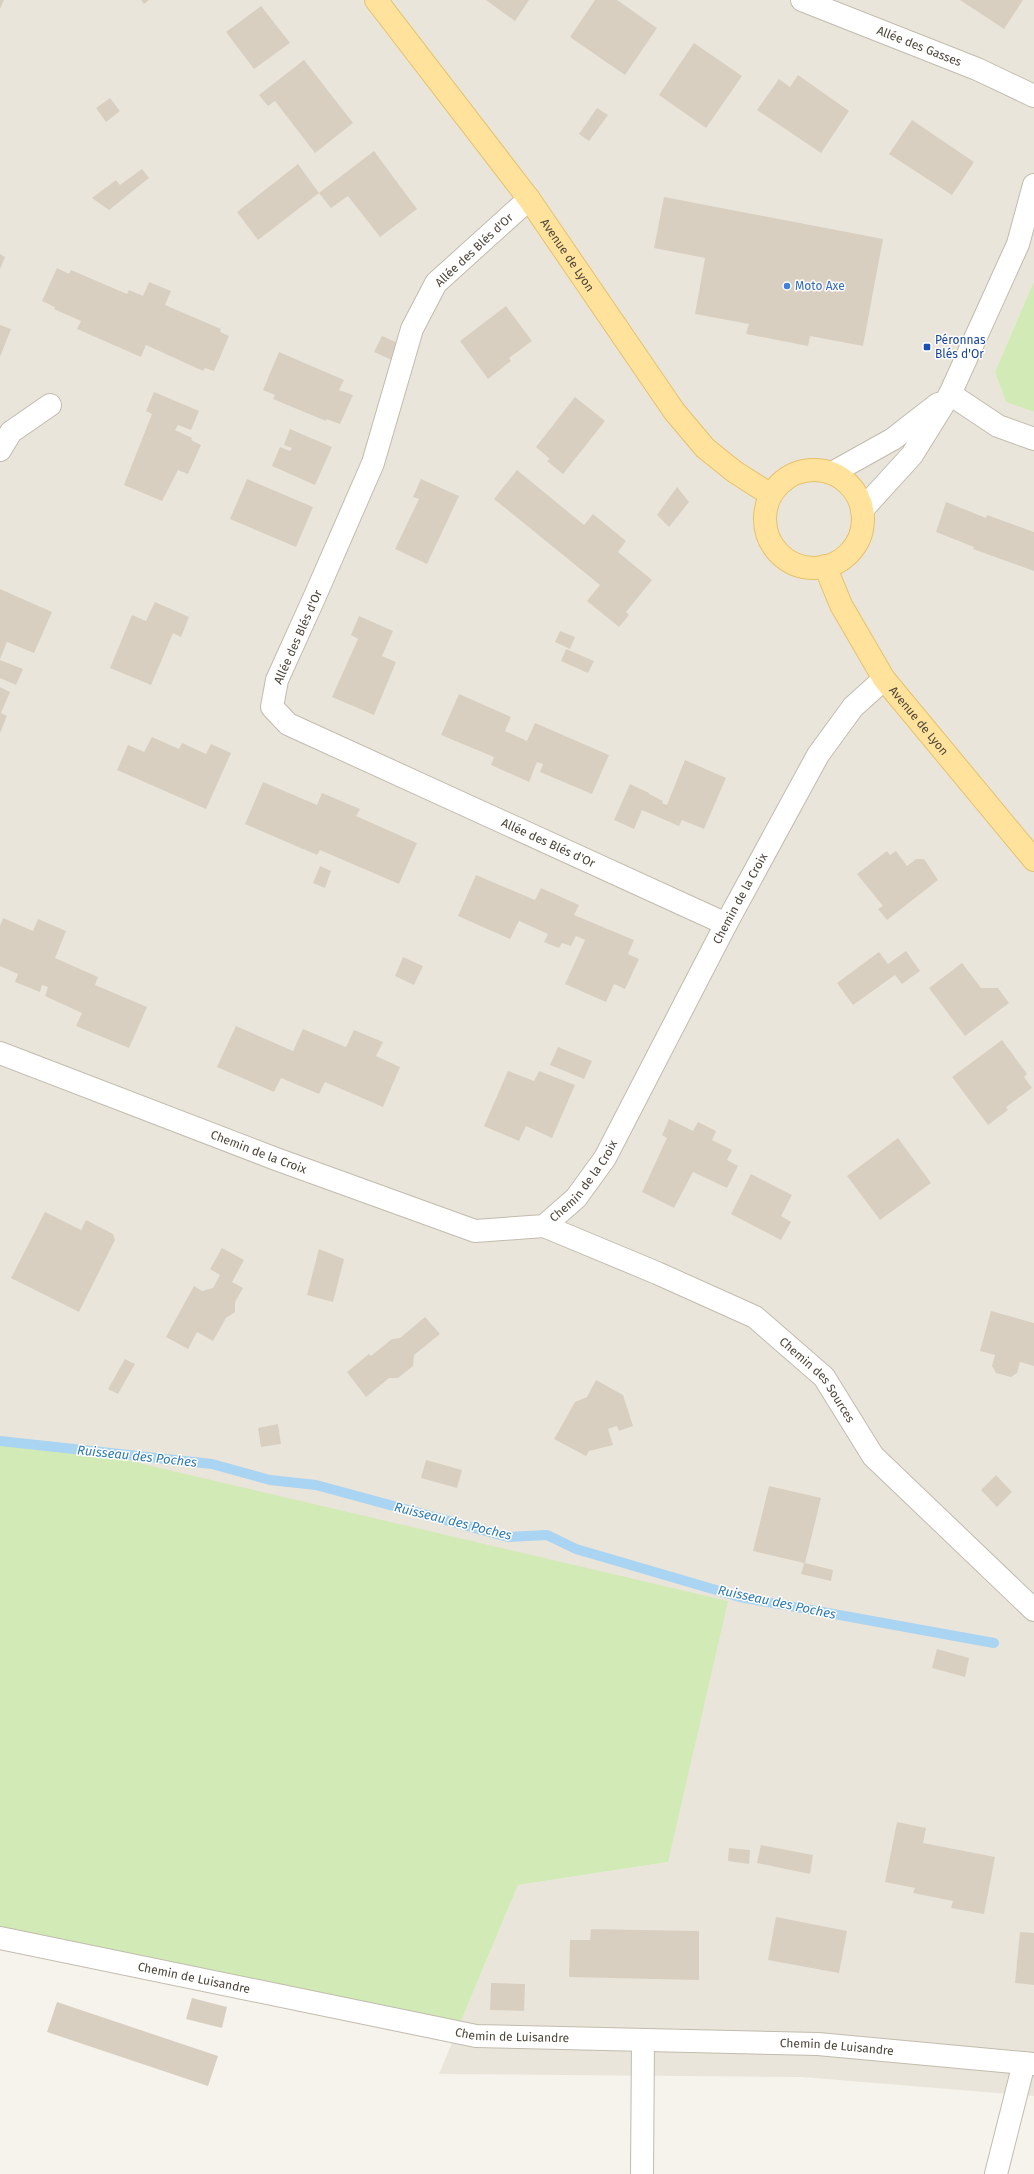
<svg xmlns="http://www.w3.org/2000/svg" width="1034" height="2174" font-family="'Fira Sans',sans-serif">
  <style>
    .residential { fill: #eae5da }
    .green { fill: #d2eab5 }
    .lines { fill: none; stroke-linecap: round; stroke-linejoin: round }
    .stream { stroke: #a9d4f2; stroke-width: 10 }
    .building { fill: #d8cfc1 }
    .minor-casing { stroke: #c2bbae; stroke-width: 24 }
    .major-casing { stroke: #e6c16a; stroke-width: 24 }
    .minor { stroke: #fff; stroke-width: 22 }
    .major { stroke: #ffe39c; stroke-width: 22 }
    .shop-dot { fill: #3f7fe0; stroke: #fff; stroke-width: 1.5 }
    .transit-dot { fill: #1a4fb4; stroke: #fff; stroke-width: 1.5 }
    .labels { text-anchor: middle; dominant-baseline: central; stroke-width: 3; stroke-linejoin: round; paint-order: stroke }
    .street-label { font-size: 12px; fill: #4b4439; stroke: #fff }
    .shop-label { font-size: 12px; fill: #366cbe; stroke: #fff; text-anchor: start }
    .transit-label { font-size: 12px; fill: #164399; stroke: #fff; text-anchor: start }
    .water-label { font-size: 13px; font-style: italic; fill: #2e7ab2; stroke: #fff }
  </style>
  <rect width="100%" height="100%" fill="#f6f3ec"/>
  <path class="residential" d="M0,0h1034v281l-39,91 11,30 28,10v1684l-232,-19 -363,-3 79,-189 150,-23 -572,-409 -96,-15z"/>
  <g class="green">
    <path d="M1034,281v131l-28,-10 -11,-30z"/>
    <path d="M0,1438l96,15 632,148 -60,261 -150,23 -59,141 -459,-92z"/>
  </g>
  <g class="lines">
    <path class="stream" d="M0,1441l212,23 58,16 46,5 192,52 39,-2 29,14 164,48 254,46"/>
  </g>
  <g class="building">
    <path d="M0,0h4l-4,9z"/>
    <path d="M141,0h8l-5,4z"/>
    <path d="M486,0h43l-14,21z"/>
    <path d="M595,0h22l40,28 -32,47 -55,-38z"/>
    <path d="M960,0h63l-19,29z"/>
    <path d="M261,6l29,37 -36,26 -28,-37z"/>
    <path d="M694,43l48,33 -36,52 -47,-33z"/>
    <path d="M304,60l49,63 -38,30 -40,-52 -7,5 -9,-11z"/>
    <path d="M798,75l51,36 -28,42 -64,-43 22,-31 11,8z"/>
    <path d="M110,98l10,13 -14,11 -10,-14z"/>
    <path d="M597,108l11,7 -19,26 -10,-7z"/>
    <path d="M912,120l62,42 -22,33 -63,-41z"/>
    <path d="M374,151l43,58 -37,28 -32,-41 -17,12 -12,-15z"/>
    <path d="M298,164l21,29 -61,47 -21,-28z"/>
    <path d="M142,169l7,9 -40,32 -17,-12 24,-18 4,5z"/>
    <path d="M664,197l219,42 -20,107 -53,-10 -2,10 -62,-12 3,-10 -54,-10 10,-56 -51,-10z"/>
    <path d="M0,254l5,3 -5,12z"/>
    <path d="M57,268l12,6 2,-4 56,24 2,-4 14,6 6,-14 22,9 -6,14 56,24 -1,3 9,4 -15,35 -9,-3 -2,3 -57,-26 -5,12 -64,-28 4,-8 -27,-12 1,-2 -13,-6z"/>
    <path d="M506,306l26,35 -23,17 2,3 -23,18 -28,-38z"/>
    <path d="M0,325l11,4 -11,28z"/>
    <path d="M382,336l20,9 -8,16 -20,-9z"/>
    <path d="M279,352l65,28 -5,10 14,5 -13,29 -14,-5v2l-53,-22 2,-4 -12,-5z"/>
    <path d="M154,392l45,19 -8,19 -13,-5 -3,5 17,8 -1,2 10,5 -13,29 -10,-4 -16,31 -38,-16 28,-71 -6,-3z"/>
    <path d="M575,397l30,24 -42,53 -16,-13 3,-2 -14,-12z"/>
    <path d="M290,429l42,18 -17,38 -43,-19 8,-19 10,4 2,-3 -8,-3z"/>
    <path d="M517,470l67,55 9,-11 33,27 -8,11 34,28 -26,32 3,3 -10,12 -32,-26 13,-16 -106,-86z"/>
    <path d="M247,479l66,28 -17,40 -66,-28z"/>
    <path d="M421,479l38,17 -32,68 -32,-15 24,-50 -6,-2z"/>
    <path d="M677,487l12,15 -20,25 -12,-12z"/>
    <path d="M946,502l40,16 1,-3 47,17v39l-61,-22 1,-2 -38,-15z"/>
    <path d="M0,589l52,23 -18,41 -27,-11 -7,17z"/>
    <path d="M155,602l34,15 -8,20 -8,-4 -22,52 -41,-17 22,-53 14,6z"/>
    <path d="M359,616l34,15 -11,25 14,6 -22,53 -42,-18 26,-58 -7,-4z"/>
    <path d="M560,631l15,6 -5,12 -15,-7z"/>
    <path d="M566,649l28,12 -6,12 -27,-12z"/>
    <path d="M0,660l23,9 -7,16 -16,-7z"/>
    <path d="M0,687l10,5 -9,21 6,3 -7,17z"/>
    <path d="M459,694l52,23 -6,14 22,10 8,-18 74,32 -17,39 -52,-22 3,-8 -6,-2 -8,20 -38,-17 3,-8 -53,-22z"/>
    <path d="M152,737l27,12 3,-6 24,11 5,-10 20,9 -25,56 -89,-39 11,-25 16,7z"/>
    <path d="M685,760l41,18 -22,51 -22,-9 -3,6 -37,-16 -8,19 -20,-9 16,-36 19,9v1l14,7 -1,2 5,2z"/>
    <path d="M263,782l54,23 5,-12 38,16 -4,7 61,27 -18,41 -79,-34 -3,5 -72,-31z"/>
    <path d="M887,851l3,4 6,-4 11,15 9,-7h8l14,21 -51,40 -9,-11 5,-3 -26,-32z"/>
    <path d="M320,866l11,5 -6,17 -12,-5z"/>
    <path d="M476,875l59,25 6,-12 38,17 -5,10 60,25 -6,14 11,5 -14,30 -11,-5 -8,18 -41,-18 20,-44 -9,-4 -5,10 -9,-3 -3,5 -15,-6 4,-8 -29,-13 -9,18 -52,-23z"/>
    <path d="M3,918l30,13 5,-12 28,12 -11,27 43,19 -3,8 52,22 -18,41 -53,-22 6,-13 -37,-17 3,-9 -6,-2 -2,7 -25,-10 3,-8 -18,-8v-40z"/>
    <path d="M906,951l14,20 -18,13 -7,-9 -42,30 -16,-22 42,-31 9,12z"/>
    <path d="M403,957l20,9 -9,19 -19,-9z"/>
    <path d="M962,963l19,25h17l11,15 -44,33 -36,-48z"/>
    <path d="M236,1026l57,25 10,-22 43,18 8,-17 29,12 -7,14 24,11 -17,40 -58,-25 -6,12 -38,-16 -7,14 -57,-25z"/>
    <path d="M1002,1040l25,34 -3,3 8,11 -26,19 2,3 -20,15 -36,-48z"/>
    <path d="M558,1047l34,14 -8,18 -34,-14z"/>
    <path d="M508,1071l26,10 5,-10 36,14 -23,53 -26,-12 -7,15 -35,-15z"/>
    <path d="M669,1119l24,12 5,-9 18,9 -4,9 20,10 -5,10 11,6 -11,22 -34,-16 -19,36 -32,-16 25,-54 -5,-3z"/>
    <path d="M898,1138l33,45 -51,37 -33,-44z"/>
    <path d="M751,1174l41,21 -11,21 10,6 -10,18 -50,-26z"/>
    <path d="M45,1212l36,18 5,-10 27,14 2,6 -36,72 -68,-34z"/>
    <path d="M222,1248l22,12 -12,22 11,6 -8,14v10l-9,6 -13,23 -16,-9 -9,17 -22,-12 28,-51 8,5 11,-3 7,-13 -10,-6z"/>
    <path d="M319,1249l25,10 -11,43 -26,-7z"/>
    <path d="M991,1311l43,12v43l-14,-4 -3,11 -6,4 -15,-4 -4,-7 3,-11 -15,-4z"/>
    <path d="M425,1317l15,17 -26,21 -1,11 -15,12h-9l-23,19 -19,-25 22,-18 2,2 21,-17 8,-1z"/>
    <path d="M125,1359l10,5 -17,30 -10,-5z"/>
    <path d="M596,1380l27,15 10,31 -14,5 -2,-5 -9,3 5,16 -24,6 -3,5 -32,-17 21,-37 12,-5z"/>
    <path d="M278,1424l3,20 -20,3 -3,-19z"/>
    <path d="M426,1460l36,10 -5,18 -36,-10z"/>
    <path d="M996,1475l16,17 -15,15 -16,-17z"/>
    <path d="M769,1486l52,12 -16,65 28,7 -2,11 -30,-7 3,-11 -51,-12z"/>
    <path d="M937,1649l32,9 -4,19 -33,-9z"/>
    <path d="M897,1822l29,6 -3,15 72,14 -11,57 -33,-6 2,-7 -40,-8 2,-5 -30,-6z"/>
    <path d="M761,1845l52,10 -3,19 -53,-11z"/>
    <path d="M729,1848l21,2 -1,14 -21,-3z"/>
    <path d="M776,1917l71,14 -8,42 -71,-13z"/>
    <path d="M591,1929l108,2v49l-130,-3 1,-37h20z"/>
    <path d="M1020,1932l14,1v52l-19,-2z"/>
    <path d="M491,1983l34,1 -1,27 -34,-1z"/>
    <path d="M192,1998l35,9 -5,21 -36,-9z"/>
    <path d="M57,2002l161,54 -10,30 -161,-54z"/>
  </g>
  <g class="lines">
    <g class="minor-casing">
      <g id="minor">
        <path id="s1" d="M802,0l175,69 57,27"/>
        <path id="s2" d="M529,199l-93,84 -24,46 -39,134 -58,133 -38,84 -5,27 16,17 438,200"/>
        <path d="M950,394l48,32 36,13"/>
        <path d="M0,450l11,-18 39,-27"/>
        <path d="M832,473l61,-34 45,-35"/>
        <path d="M862,510l50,-55 38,-61 68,-150 16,-59"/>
        <path id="s3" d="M0,1053l276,106 199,72 69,-5 32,-28 29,-40 121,-234 92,-169 35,-48 31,-28"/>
        <path id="s4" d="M544,1226l113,47 98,44 69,60 49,79 161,154"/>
        <path id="s5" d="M0,1938l476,98 342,8 216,20"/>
        <path d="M642,2174l1,-134"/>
        <path d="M996,2174l28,-111"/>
      </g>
    </g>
    <g class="major-casing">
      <g id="major">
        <path id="s6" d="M376,0l153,199 145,212 31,37 30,24 36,23"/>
        <circle cx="814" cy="519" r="49"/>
        <path id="s7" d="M825,566l16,39 43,74 150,181"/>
      </g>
    </g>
    <use href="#minor" class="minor"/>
    <use href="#major" class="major"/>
  </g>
  <circle class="shop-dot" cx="787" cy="286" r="4"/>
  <rect class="transit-dot" x="923" y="343" width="8" height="8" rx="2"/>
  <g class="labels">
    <g class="street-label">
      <text stroke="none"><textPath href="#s1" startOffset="126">Allée des Gasses</textPath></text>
      <text transform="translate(474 250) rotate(-43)">Allée des Blés d'Or</text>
      <text stroke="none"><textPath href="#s6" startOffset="319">Avenue de Lyon</textPath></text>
      <text transform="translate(298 637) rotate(-66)">Allée des Blés d'Or</text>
      <text stroke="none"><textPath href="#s7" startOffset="182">Avenue de Lyon</textPath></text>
      <text stroke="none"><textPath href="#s2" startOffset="891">Allée des Blés d'Or</textPath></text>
      <text stroke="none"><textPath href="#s3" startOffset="961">Chemin de la Croix</textPath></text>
      <text stroke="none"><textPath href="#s3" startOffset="277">Chemin de la Croix</textPath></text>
      <text stroke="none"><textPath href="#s3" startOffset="637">Chemin de la Croix</textPath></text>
      <text stroke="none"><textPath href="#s4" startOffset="319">Chemin des Sources</textPath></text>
      <text stroke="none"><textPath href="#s5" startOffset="198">Chemin de Luisandre</textPath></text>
      <text stroke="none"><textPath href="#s5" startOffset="522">Chemin de Luisandre</textPath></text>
      <text stroke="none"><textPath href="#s5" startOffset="847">Chemin de Luisandre</textPath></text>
    </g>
    <g class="shop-label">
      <text x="795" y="286">Moto Axe</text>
    </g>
    <g class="transit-label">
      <text x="935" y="340">Péronnas<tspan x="935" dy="14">Blés d'Or</tspan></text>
    </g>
    <g class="water-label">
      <text transform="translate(137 1456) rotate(6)">Ruisseau des Poches</text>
      <text transform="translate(453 1521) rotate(14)">Ruisseau des Poches</text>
      <text transform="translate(777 1602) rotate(12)">Ruisseau des Poches</text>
    </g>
  </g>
</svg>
